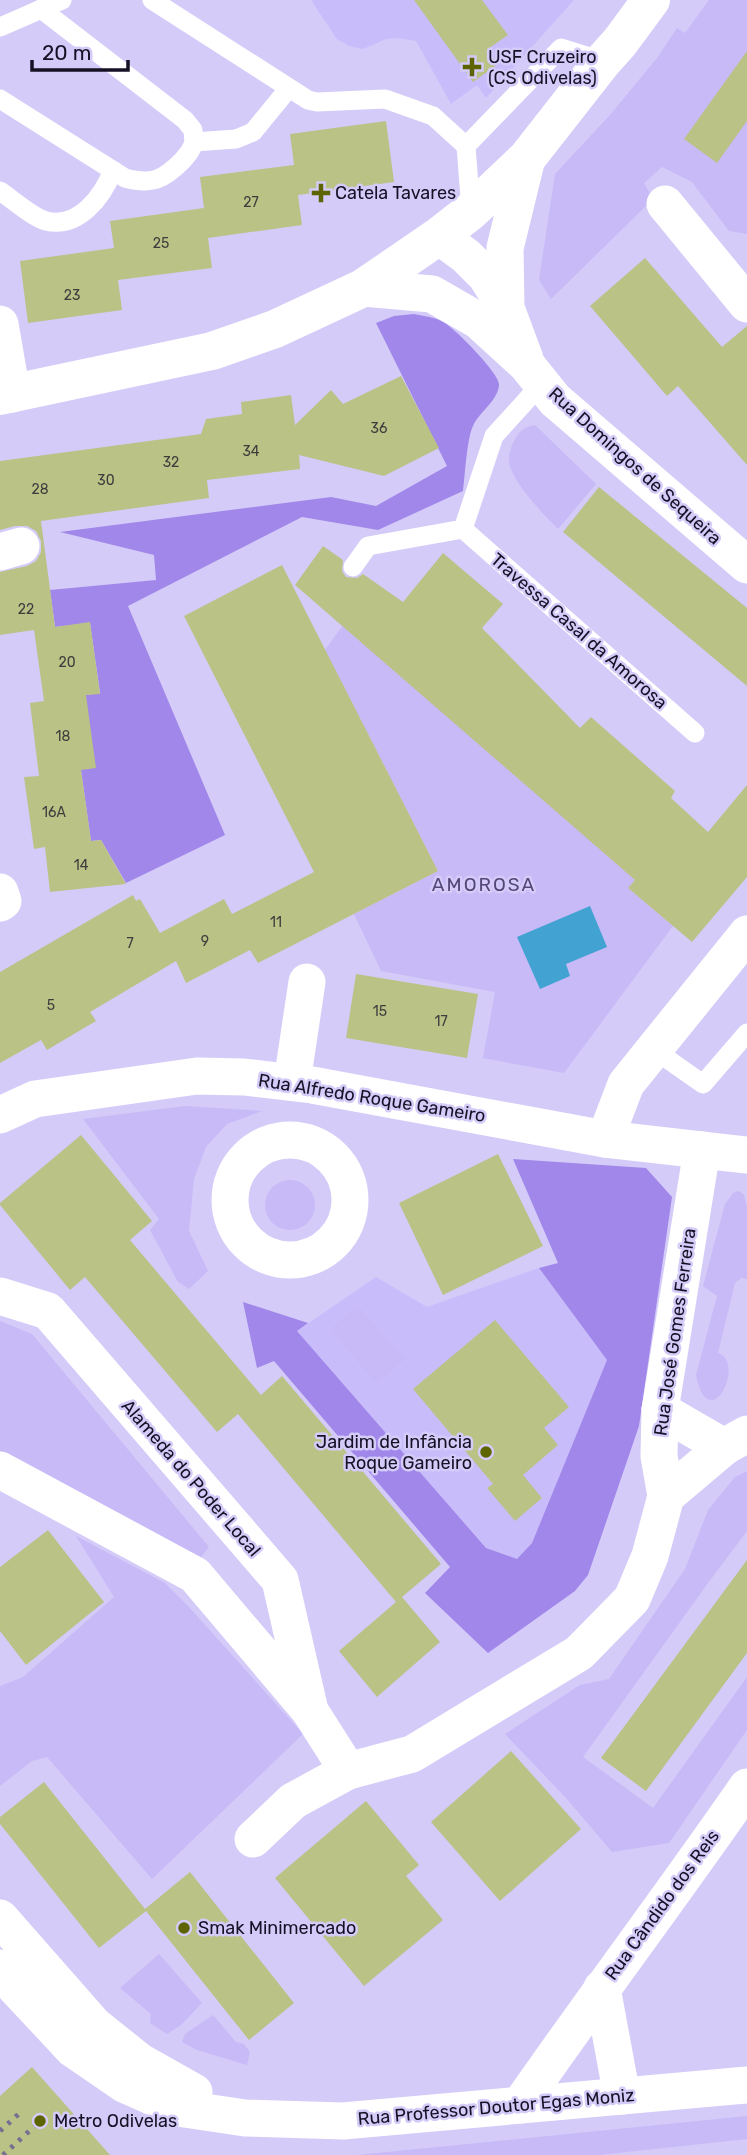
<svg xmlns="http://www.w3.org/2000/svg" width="747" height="2155" font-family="Rubik,sans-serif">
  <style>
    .built { fill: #c9bcfb }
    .green { fill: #c7baf7 }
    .forest { fill: #a087e9 }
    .water { fill: #42a2d2 }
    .building { fill: #bbc286 }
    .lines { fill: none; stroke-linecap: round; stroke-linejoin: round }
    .lane { stroke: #fff; stroke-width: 19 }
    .street { stroke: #fff; stroke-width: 37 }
    .secondary { stroke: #fff; stroke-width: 38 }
    .rail { stroke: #777091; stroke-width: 5; stroke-dasharray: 3.5 7; stroke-linecap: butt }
    .poi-dot { fill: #5e6401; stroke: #d4cbf9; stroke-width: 2.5 }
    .labels { text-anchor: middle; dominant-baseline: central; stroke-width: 5; stroke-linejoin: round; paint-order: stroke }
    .number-label { font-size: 14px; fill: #3f3d3d }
    .poi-label { font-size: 18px; fill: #161125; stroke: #d4cbf9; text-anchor: start }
    .street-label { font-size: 18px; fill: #161125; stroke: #d4cbf9 }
    .neighbourhood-label { font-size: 19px; letter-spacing: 2px; fill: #534778; stroke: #d4cbf9 }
  </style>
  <rect width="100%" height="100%" fill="#d4cbf9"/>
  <g class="built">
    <path d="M311,0h263l-88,98 -9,-13 -26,19 -35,-63 -18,-3 -12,1 -23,10 -14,-3 -12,-7z"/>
    <path d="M539,1268l68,92 -75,183 -15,17 -31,-12 -189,-217 79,-54 51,30z"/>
  </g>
  <g class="green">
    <path d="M709,0h38v234l-18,-3 -37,-49 -30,-15 -18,16 9,16 -102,100 -12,-19 16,-106 55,-59 47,-57 20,-30 8,5z"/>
    <path d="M535,425l61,59 -38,45c-14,-14 -46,-47 -49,-67 -1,-6 2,-15 5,-21 5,-10 10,-14 21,-16z"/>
    <path d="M374,582l261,298 -7,8 45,38 -109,147 -81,-15 12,-66 -114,-21 -27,-57 84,-43 -113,-221z"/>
    <path d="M185,1106l77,5 -35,13 -21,23 -12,32 -5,52 19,40 -19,18 -11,-7 -28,-52 9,-11 -76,-100z"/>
    <circle cx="290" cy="1205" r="25"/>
    <path d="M739,1191l5,4 3,12v72l-6,-1 -6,5 -17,70c29,9 -9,86 -22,22l21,-79 -14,-10 22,-82 8,-11z"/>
    <path d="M357,1305l48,54 -28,24 -47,-53z"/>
    <path d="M0,1321l32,13 177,213 -11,14 -198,-108z"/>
    <path d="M747,1471v60l-39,52 -125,174 70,51 94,-131v53l-78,113 -57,9 -46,-54 -61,-64 75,-49 29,-6 76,-110 23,-59 27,-33z"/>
    <path d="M76,1536l89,47 23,23 115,128 -151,145 -105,-122 -15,4 -32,25v-100l23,-9 91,-80z"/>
    <path d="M159,1954l43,49 -21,22 -14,9 -17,-11 1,-9 -31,-26z"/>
    <path d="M213,2015l23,27 8,2 6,8 -3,13 -50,-15 -15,-8 3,-8z"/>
    <path d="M747,2116v23l-148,16h-242z"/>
  </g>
  <g class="forest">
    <path d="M414,314c10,2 21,3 31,9 11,7 53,49 54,61 0,16 -20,28 -26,42 -6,12 -8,49 -10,65l-85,39 -76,-13 -174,89 97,229 -99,48 -25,-43 -10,1 -10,-71 5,-75 14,-2 -10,-70 -35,4 -5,-37 106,-10 -2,-25 -94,-23 271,-35 45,9 71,-40 -71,-143 18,-7z"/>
    <path d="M513,1159l133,9 26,29 -33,229 -51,149 -13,16 -87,62 -63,-60 25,-26 -176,-206 -17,7 -14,-66 65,21 -11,8 189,217 31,11 15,-16 75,-183 -68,-92 19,-5z"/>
  </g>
  <path class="water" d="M590,906l17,41 -41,17 4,12 -30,13 -23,-52z"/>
  <g class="building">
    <path d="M414,0h68l26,35 -20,14 10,15 -25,18z"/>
    <path d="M747,51v70l-30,42 -33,-24z"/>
    <path d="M386,121l8,61 -96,13 4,30 -94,13 4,30 -94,12 4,30 -94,13 -8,-62 94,-13 -4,-27 94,-13 -4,-31 94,-12 -4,-31z"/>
    <path d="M645,258l77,89 25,-21v139l-69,-79 -11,10 -77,-90z"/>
    <path d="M401,376l38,72 -55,28 -85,-21 1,14 -93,11 2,18 -168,23 14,106 35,-5 10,72 -14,1 10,73 -15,2 10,71 10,-1 25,44 -76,8 -5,-45 -11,2 -10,-72 15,-1 -9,-73 14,-2 -10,-71 -34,5v-63l27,-6 9,-5 5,-9v-11l-5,-10 -9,-5h-12l-15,4v-69l201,-27 5,-15 36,-5 -1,-12 50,-7 4,30 36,-35 12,14z"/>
    <path d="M599,487l148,121v78l-184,-154z"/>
    <path d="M323,546l20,14 -1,11 4,6 11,1 6,-4 40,28 40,-49 60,51 -21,24 98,100 11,-11 84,74 -4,7 37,34 39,-47v92l-55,65 -64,-54 7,-8 -340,-295z"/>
    <path d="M282,565l156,306 -180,92 -8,-13 -64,33 -10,-22 -86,51 6,9 -49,29 -6,-10 -41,23v-91l133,-77 3,6 4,-2 20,34 64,-34 8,15 82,-42 -130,-256z"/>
    <path d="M356,974l122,20 -11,64 -121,-20z"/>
    <path d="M81,1135l71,86 -22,19 131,155 21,-19 159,188 -39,33 38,45 -63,55 -38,-46 57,-49 -158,-188 -21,18 -132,-155 -15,13 -70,-85v-2z"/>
    <path d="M498,1154l45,92 -100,49 -44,-92z"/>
    <path d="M495,1320l74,87 -25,21 14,17 -35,30 19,23 -27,23 -28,-33 6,-4 -80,-95z"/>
    <path d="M48,1530l56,72 -78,63 -26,-34v-64z"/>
    <path d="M747,1560v93l-101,138 -45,-33z"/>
    <path d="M511,1751l70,78 -81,72 -69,-79z"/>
    <path d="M44,1782l101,127 45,-37 104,131 -45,37 -103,-129 -47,37 -99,-124v-7z"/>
    <path d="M366,1801l53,64 -13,11 37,44 -79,66 -89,-108z"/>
    <path d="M32,2067l78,88h-110v-59z"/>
  </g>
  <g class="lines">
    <g class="lane">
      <path d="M152,0l156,100 9,2 68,-3 48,17 33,30"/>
      <path d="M41,9l144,111 8,10 1,12 42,-3 17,-7 36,-44"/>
      <path d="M0,27l62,-27"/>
      <path d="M0,99l125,79c27,7 38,2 57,-17 6,-7 10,-11 12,-19"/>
      <path d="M0,191c12,8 32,26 46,30 33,8 57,-25 67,-51"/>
      <path d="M471,211l-5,-65 95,-98 42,13"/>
      <path d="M463,529l232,204"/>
      <path d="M353,567l15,-21 95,-17 31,-93 48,-53"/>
      <path d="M653,1049l50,35 44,-51"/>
    </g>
    <g class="street">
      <path d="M665,204l82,100"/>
      <path d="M439,236l27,20 20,20 20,32"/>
      <path d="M363,288l69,6 47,27 47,43 29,36 192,165"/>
      <path d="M0,324l12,70"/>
      <path d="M525,359l-19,-51 -1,-60 22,-90"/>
      <path d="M0,552l21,-6"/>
      <path d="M0,892l3,9 -3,2"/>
      <path d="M292,1082l15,-100"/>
      <path d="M0,1115l35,-16 162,-23 47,1 68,8 293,54 142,16"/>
      <path d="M605,1139l21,-55 121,-150"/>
      <circle cx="290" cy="1200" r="60"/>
      <path d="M0,1296l48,15 232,269 30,131"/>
      <path d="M660,1410l64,37 23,-13"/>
      <path d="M0,1470l195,105 115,136 38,60"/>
      <path d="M666,1496l58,-49"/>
      <path d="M253,1839l40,-38 55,-30 64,-17 167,-101 53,-54 18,-43 16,-60 -7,-40 1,-46 42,-260"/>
      <path d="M0,1918l94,107 45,36 55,31"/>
      <path d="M0,1968l15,19 58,62 51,35 54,24 67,10 98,3 404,-36"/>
      <path d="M602,1988l20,108"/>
      <path d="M520,2105c74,-107 153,-211 227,-318"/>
    </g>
    <path class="secondary" d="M0,396l212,-45 63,-22 88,-41 76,-52 32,-25 56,-53 76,-97 17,-19 31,-42"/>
    <g class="rail">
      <path d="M0,2131l23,-21"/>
      <path d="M3,2155l34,-31"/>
    </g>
  </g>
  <g class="poi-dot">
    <path d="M468.5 56.5h7v7h7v7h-7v7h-7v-7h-7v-7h7z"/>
    <path d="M317.5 182.5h7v7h7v7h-7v7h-7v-7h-7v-7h7z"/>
    <circle cx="486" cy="1452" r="7"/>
    <circle cx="184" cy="1928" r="7"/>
    <circle cx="40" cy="2121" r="7"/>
  </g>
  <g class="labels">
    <g class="number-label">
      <text x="251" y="202">27</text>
      <text x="161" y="243">25</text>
      <text x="72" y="295">23</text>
      <text x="379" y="428">36</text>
      <text x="251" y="451">34</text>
      <text x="171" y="462">32</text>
      <text x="106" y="480">30</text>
      <text x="40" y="489">28</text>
      <text x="26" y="609">22</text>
      <text x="67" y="662">20</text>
      <text x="63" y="736">18</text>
      <text x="54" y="812">16A</text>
      <text x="81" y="865">14</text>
      <text x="276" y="922">11</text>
      <text x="205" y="941">9</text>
      <text x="130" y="943">7</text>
      <text x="51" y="1005">5</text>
      <text x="380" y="1011">15</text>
      <text x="441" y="1021">17</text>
    </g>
    <g class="poi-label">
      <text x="488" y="57">USF Cruzeiro<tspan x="488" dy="21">(CS Odivelas)</tspan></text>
      <text x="335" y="193">Catela Tavares</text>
      <text x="472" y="1442" text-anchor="end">Jardim de Infância<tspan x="472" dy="21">Roque Gameiro</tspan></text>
      <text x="198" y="1928">Smak Minimercado</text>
      <text x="54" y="2121">Metro Odivelas</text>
    </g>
    <g class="street-label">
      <text transform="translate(635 466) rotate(42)">Rua Domingos de Sequeira</text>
      <text transform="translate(579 631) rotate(41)">Travessa Casal da Amorosa</text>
      <text transform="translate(372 1098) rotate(9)">Rua Alfredo Roque Gameiro</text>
      <text transform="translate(675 1332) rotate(-82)">Rua José Gomes Ferreira</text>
      <text transform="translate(191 1478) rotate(49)">Alameda do Poder Local</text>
      <text transform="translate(662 1905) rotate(-54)">Rua Cândido dos Reis</text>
      <text transform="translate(496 2107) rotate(-5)">Rua Professor Doutor Egas Moniz</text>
    </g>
    <g class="neighbourhood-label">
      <text x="484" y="884">AMOROSA</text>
    </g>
  </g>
  <path d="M32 60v10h96v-10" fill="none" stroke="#161125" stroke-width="3.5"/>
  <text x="42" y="60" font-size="21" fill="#161125" stroke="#d4cbf9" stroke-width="5" paint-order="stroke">20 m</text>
</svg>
